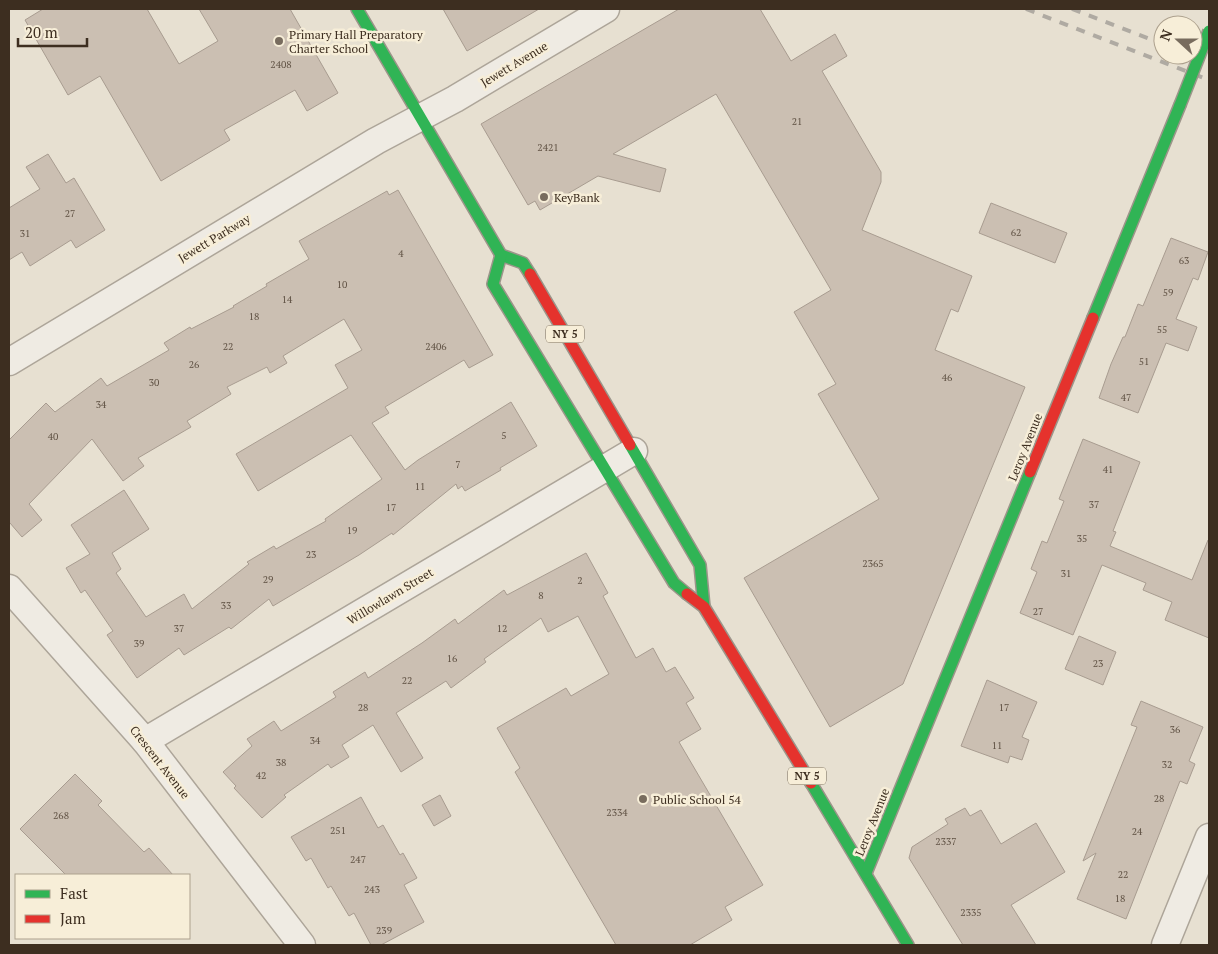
<svg xmlns="http://www.w3.org/2000/svg" width="1218" height="954" font-family="'PT Serif',serif">
  <style>
    .building { fill: #cbbfb2; stroke: #a89c90 }
    .lines { fill: none; stroke-linecap: round; stroke-linejoin: round }
    .street-casing { stroke: #ada599; stroke-width: 29 }
    .fast-casing { stroke: #9c958a; stroke-width: 14 }
    .jam-casing { stroke: #9c958a; stroke-width: 14 }
    .street { stroke: #efebe3; stroke-width: 26 }
    .fast { stroke: #30b455; stroke-width: 11 }
    .jam { stroke: #e5322d; stroke-width: 11 }
    .rail { stroke: #afaaa2; stroke-width: 4; stroke-dasharray: 9 9; stroke-linecap: butt }
    .fast-bridge-casing { stroke: #9c958a; stroke-width: 14; stroke-linecap: butt }
    .fast-bridge { stroke: #30b455; stroke-width: 11 }
    .poi-dot { fill: #786c5e; stroke: #f7eed8; stroke-width: 2 }
    .labels { text-anchor: middle; dominant-baseline: central; stroke-width: 5; stroke-linejoin: round; paint-order: stroke }
    .number-label { font-size: 10px; fill: #605244 }
    .shield { fill: #f7eed8; stroke: #756857; stroke-width: 1 }
    .shield-label { font-size: 11px; font-weight: bold; fill: #3d2e20 }
    .poi-label { font-size: 12px; fill: #3d2e20; stroke: #f7eed8; text-anchor: start }
    .street-label { font-size: 12px; fill: #3d2e20; stroke: #f7eed8 }
  </style>
  <rect width="100%" height="100%" fill="#e7e0d1"/>
  <g class="building">
    <path d="M43,9h104l32,55 39,-23 -19,-32h91l48,84 -31,18 -12,-21 -71,40 6,10 -69,41 -61,-105 -32,19 -43,-75z"/>
    <path d="M443,9h96l-72,42z"/>
    <path d="M679,9h81l31,52 44,-27 12,22 -25,15 59,101v10l-19,48 110,46 -14,36 -7,-3 -16,41 90,37 -122,297 -73,43 -86,-149 135,-79 -61,-105 18,-10 -42,-72 37,-22 -115,-196 -103,60 53,15 -6,23 -62,-16 -58,34 -5,-9 -7,4 -47,-81z"/>
    <path d="M48,154l18,29 8,-5 31,52 -29,18 -5,-8 -41,26 -8,-14 -13,8v-52l31,-19 -14,-22z"/>
    <path d="M398,190l95,165 -24,13 -5,-8 -79,47 4,6 -17,10 33,47 13,-10 93,-58 26,44 -37,22 1,2 -36,21 -3,-5 -4,3 -2,-5 -63,51 -1,-2 -33,22 -86,51 -4,-7 -38,30 -2,-2 -45,28 -5,-7 -42,30 -30,-43 6,-4 -28,-41 -4,3 -15,-25 24,-14 -19,-29 53,-35 25,39 -37,24 9,16 -5,4 30,44 38,-23 8,15 57,-45 -2,-2 27,-16 2,3 50,-28 -1,-2 57,-40 -31,-44 -93,56 -22,-37 112,-66 -13,-23 27,-15 -18,-31 -61,37 4,7 -17,10 -3,-6 -40,20 4,7 -44,27 4,6 -53,31 6,8 -21,15 -31,-42 -63,65 13,16 -20,17 -12,-14 -1,1v-84l37,-37 9,9 46,-34 6,8 62,-36 -5,-7 26,-16 1,2 43,-22 -1,-1 34,-20 -1,-2 43,-25 -10,-18 88,-50 2,4z"/>
    <path d="M991,203l76,30 -12,30 -76,-30z"/>
    <path d="M1171,238l37,14 -10,28 -5,-2 -17,41 21,8 -9,24 -22,-8 -28,70 -39,-15 12,-34 12,-27h2l13,-33 5,2z"/>
    <path d="M1083,439l57,23 -27,69 3,1 -6,14 82,34 16,-40 1,1v97l-44,-18 7,-18 -29,-12 3,-7 -44,-18 -29,70 -53,-22 17,-41 -6,-3 11,-28 5,2 17,-42 -5,-2z"/>
    <path d="M586,553l22,40 -5,3 33,62 17,-10 13,24 9,-5 19,31 -8,5 15,26 -22,13 84,143 -38,22 7,13 -42,25h-74l-101,-173 5,-4 -23,-40 69,-40 5,8 38,-22 -31,-58 -30,16 -7,-14 -57,41 2,3 -35,26 -5,-7 -50,32 27,45 -22,14 -28,-47 -31,20 7,12 -18,11 -3,-4 -44,31 2,2 -24,21 -28,-30 2,-2 -13,-14 29,-26 -5,-7 27,-18 7,10 55,-34 -3,-5 32,-20 3,6 54,-35 33,-24 3,5 46,-34 3,5z"/>
    <path d="M1079,636l37,16 -13,33 -38,-16z"/>
    <path d="M987,680l50,22 -15,35 7,3 -7,20 -12,-4 -2,7 -47,-17z"/>
    <path d="M1141,701l62,26 -14,34 6,3 -8,20 -7,-3 -54,138 -49,-20 19,-46 -13,8 54,-134 -6,-2z"/>
    <path d="M75,774l27,27 -4,4 46,47 5,-4 24,27h-107l-46,-46z"/>
    <path d="M440,795l11,21 -17,10 -12,-21z"/>
    <path d="M361,797l17,31 5,-3 17,30 3,-2 14,25 -13,7 20,37 -43,23h-10l-17,-32 -5,3 -18,-30 -3,2 -17,-30 -5,3 -15,-24z"/>
    <path d="M965,808l5,8 11,-6 20,34 35,-21 29,49 -54,33 25,40h-73l-54,-87 3,-11 36,-23 -3,-5z"/>
  </g>
  <g class="lines">
    <g class="street-casing">
      <g id="street">
        <path d="M9,362l367,-221 79,-42 151,-90"/>
        <path d="M9,588l136,153 157,204"/>
        <path d="M145,741l489,-290"/>
        <path d="M1165,945l44,-108"/>
      </g>
    </g>
    <g class="fast-casing">
      <g id="fast">
        <path d="M357,9l144,246 22,8 7,11"/>
        <path d="M501,255l-8,29 181,299 13,11"/>
        <path d="M1093,318l87,-213"/>
        <path d="M630,445l70,120 4,42"/>
        <path d="M811,783l97,162"/>
        <path d="M866,873l164,-401"/>
      </g>
    </g>
    <g class="jam-casing">
      <g id="jam">
        <path d="M530,274l100,171"/>
        <path d="M1030,472l63,-154"/>
        <path d="M687,594l17,13 107,176"/>
      </g>
    </g>
    <use href="#street" class="street"/>
    <use href="#fast" class="fast"/>
    <use href="#jam" class="jam"/>
    <g class="rail">
      <path d="M1026,9l183,71"/>
      <path d="M1072,9l91,35"/>
      <path d="M1192,55l17,6"/>
    </g>
    <g class="fast-bridge-casing">
      <path id="fast-bridge" d="M1180,105l29,-74"/>
    </g>
    <use href="#fast-bridge" class="fast-bridge"/>
  </g>
  <g class="poi-dot">
    <circle cx="279" cy="41" r="5"/>
    <circle cx="544" cy="197" r="5"/>
    <circle cx="643" cy="799" r="5"/>
  </g>
  <g class="labels">
    <g class="number-label">
      <text x="281" y="64">2408</text>
      <text x="797" y="121">21</text>
      <text x="548" y="147">2421</text>
      <text x="70" y="213">27</text>
      <text x="1016" y="232">62</text>
      <text x="25" y="233">31</text>
      <text x="401" y="253">4</text>
      <text x="1184" y="260">63</text>
      <text x="342" y="284">10</text>
      <text x="1168" y="292">59</text>
      <text x="287" y="299">14</text>
      <text x="254" y="316">18</text>
      <text x="1162" y="329">55</text>
      <text x="228" y="346">22</text>
      <text x="436" y="346">2406</text>
      <text x="1144" y="361">51</text>
      <text x="194" y="364">26</text>
      <text x="947" y="377">46</text>
      <text x="154" y="382">30</text>
      <text x="1126" y="397">47</text>
      <text x="101" y="404">34</text>
      <text x="504" y="435">5</text>
      <text x="53" y="436">40</text>
      <text x="458" y="464">7</text>
      <text x="1108" y="469">41</text>
      <text x="420" y="486">11</text>
      <text x="1094" y="504">37</text>
      <text x="391" y="507">17</text>
      <text x="352" y="530">19</text>
      <text x="1082" y="538">35</text>
      <text x="311" y="554">23</text>
      <text x="873" y="563">2365</text>
      <text x="1066" y="573">31</text>
      <text x="268" y="579">29</text>
      <text x="580" y="580">2</text>
      <text x="541" y="595">8</text>
      <text x="226" y="605">33</text>
      <text x="1038" y="611">27</text>
      <text x="179" y="628">37</text>
      <text x="502" y="628">12</text>
      <text x="139" y="643">39</text>
      <text x="452" y="658">16</text>
      <text x="1098" y="663">23</text>
      <text x="407" y="680">22</text>
      <text x="363" y="707">28</text>
      <text x="1004" y="707">17</text>
      <text x="1175" y="729">36</text>
      <text x="315" y="740">34</text>
      <text x="997" y="745">11</text>
      <text x="281" y="762">38</text>
      <text x="1167" y="764">32</text>
      <text x="261" y="775">42</text>
      <text x="1159" y="798">28</text>
      <text x="617" y="812">2334</text>
      <text x="61" y="815">268</text>
      <text x="338" y="830">251</text>
      <text x="1137" y="831">24</text>
      <text x="946" y="841">2337</text>
      <text x="358" y="859">247</text>
      <text x="1123" y="874">22</text>
      <text x="372" y="889">243</text>
      <text x="1120" y="898">18</text>
      <text x="971" y="912">2335</text>
      <text x="384" y="930">239</text>
    </g>
    <g class="shield">
      <rect x="546" y="325.5" width="38" height="17" rx="4"/>
      <rect x="788" y="767.5" width="38" height="17" rx="4"/>
    </g>
    <g class="shield-label">
      <text x="565" y="334">NY 5</text>
      <text x="807" y="776">NY 5</text>
    </g>
    <g class="poi-label">
      <text x="289" y="34">Primary Hall Preparatory<tspan x="289" dy="14">Charter School</tspan></text>
      <text x="554" y="197">KeyBank</text>
      <text x="653" y="799">Public School 54</text>
    </g>
    <g class="street-label">
      <text transform="translate(514 64) rotate(-31)">Jewett Avenue</text>
      <text transform="translate(214 238) rotate(-31)">Jewett Parkway</text>
      <text transform="translate(1025 447) rotate(-68)">Leroy Avenue</text>
      <text transform="translate(390 596) rotate(-31)">Willowlawn Street</text>
      <text transform="translate(160 762) rotate(52)">Crescent Avenue</text>
      <text transform="translate(872 822) rotate(-68)">Leroy Avenue</text>
    </g>
  </g>
  <rect width="1218" height="954" fill="none" stroke="#3d2e20" stroke-width="20"/>
  <rect x="15" y="874" width="175" height="65" fill="#f7eed8" stroke="#ada18e"/>
  <rect x="25" y="890" width="25" height="8" fill="#30b455" stroke="#ada18e"/>
  <text x="60" y="899" font-size="15" fill="#3d2e20">Fast</text>
  <rect x="25" y="915" width="25" height="8" fill="#e5322d" stroke="#ada18e"/>
  <text x="60" y="924" font-size="15" fill="#3d2e20">Jam</text>
  <g transform="translate(1178 40) rotate(291)"><circle r="24" fill="#f7eed8" stroke="#ada18e"/>
  <path d="M0-4L9 19L0 12L-9 19Z" fill="#786c5e"/>
  <text y="-8" font-size="14" font-weight="bold" text-anchor="middle" fill="#3d2e20">N</text>
  </g>
  <path d="M18 38v8h69v-8" fill="none" stroke="#3d2e20" stroke-width="2.5"/>
  <text x="25" y="38" font-size="15" fill="#3d2e20" stroke="#f7eed8" stroke-width="4" paint-order="stroke">20 m</text>
</svg>
